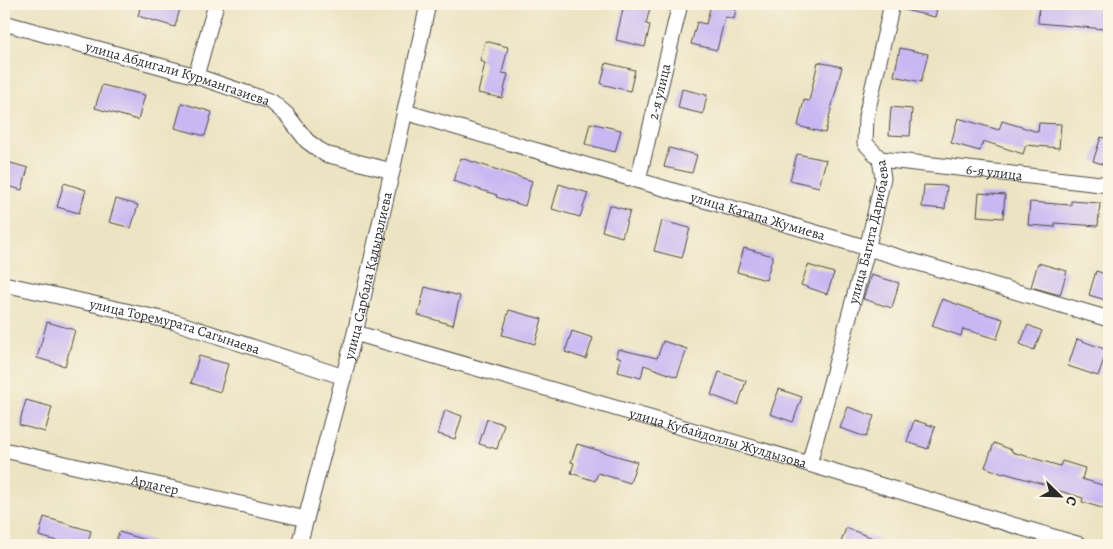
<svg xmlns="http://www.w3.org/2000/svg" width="1113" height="549" font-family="Alegreya,serif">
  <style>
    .building { fill: #c7b7f3 }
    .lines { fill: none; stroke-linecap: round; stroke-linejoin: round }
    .street-casing { stroke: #484742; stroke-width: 17 }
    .street { stroke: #fff; stroke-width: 15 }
    .labels { text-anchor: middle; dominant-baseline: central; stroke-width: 4; stroke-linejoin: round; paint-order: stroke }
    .street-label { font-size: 14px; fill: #2b2b2b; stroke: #fcf5e5 }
  </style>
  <rect width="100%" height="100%" fill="#fcf5e5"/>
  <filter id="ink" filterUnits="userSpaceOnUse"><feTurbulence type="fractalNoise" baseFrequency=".02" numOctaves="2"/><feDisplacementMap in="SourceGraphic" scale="10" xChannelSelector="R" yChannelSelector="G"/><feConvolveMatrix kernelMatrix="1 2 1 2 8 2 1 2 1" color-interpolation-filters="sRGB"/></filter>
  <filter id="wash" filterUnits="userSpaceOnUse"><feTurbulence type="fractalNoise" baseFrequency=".0096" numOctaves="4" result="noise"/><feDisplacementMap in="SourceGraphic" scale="20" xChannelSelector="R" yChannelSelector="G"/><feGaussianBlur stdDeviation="1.12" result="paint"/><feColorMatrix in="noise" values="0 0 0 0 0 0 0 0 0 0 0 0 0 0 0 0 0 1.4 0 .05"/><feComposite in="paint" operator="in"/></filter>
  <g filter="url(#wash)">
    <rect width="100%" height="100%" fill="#ece3c2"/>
    <g id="blocks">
      <g class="building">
        <path d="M141,4h22l17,5 -5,18 -37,-11z"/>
        <path d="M624,4h27l-5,20 4,1 -5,22 -29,-7z"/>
        <path d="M711,4h26l-3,15 -9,-2 -8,33 -26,-6 6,-22 9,2z"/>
        <path d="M901,4h37l-3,13 -35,-8z"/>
        <path d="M1039,4h67l-2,25 -66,-6z"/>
        <path d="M485,41l23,6 -6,26 6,1 -6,24 -24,-5 7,-30 -5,-2z"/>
        <path d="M900,48l28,6 -7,28 -27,-6z"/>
        <path d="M818,62l24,5 -17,66 -27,-7 6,-26 5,1z"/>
        <path d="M606,63l29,7 -5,21 -29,-7z"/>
        <path d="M102,85l43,10 -7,25 -43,-12z"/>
        <path d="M682,89l25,6 -4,19 -25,-6z"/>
        <path d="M182,103l30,9 -7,24 -30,-8z"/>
        <path d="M891,107l21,2 -2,27 -21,-1z"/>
        <path d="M958,118l41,12 3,-9 36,11 1,-9 22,1 -2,24 -33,-3 -3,9 -40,-13 -3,10 -29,-8z"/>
        <path d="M590,123l31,7 -6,22 -30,-8z"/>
        <path d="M1101,137l8,3v26l-16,-5z"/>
        <path d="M669,148l28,7 -5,18 -28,-6z"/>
        <path d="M797,154l29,6 -7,27 -29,-7z"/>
        <path d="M461,158l71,23 -7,25 -29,-9 1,-2 -44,-14z"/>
        <path d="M4,161l24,7 -6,22 -18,-5z"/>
        <path d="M64,183l22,7 -7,23 -22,-6z"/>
        <path d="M559,184l29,9 -8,24 -28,-8z"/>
        <path d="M924,185l23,1 -2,23 -23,-2z"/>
        <path d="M979,193l26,2 -2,23 -26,-2z"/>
        <path d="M116,199l22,6 -7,23 -22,-6z"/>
        <path d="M1071,201l29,2 -2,23 -43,-3v4l-27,-2 2,-23 41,3z"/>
        <path d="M609,205l21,6 -8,26 -20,-6z"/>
        <path d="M662,221l28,7 -8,30 -28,-7z"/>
        <path d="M744,248l29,8 -7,24 -29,-8z"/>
        <path d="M1038,263l29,8 -7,24 -29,-8z"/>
        <path d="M808,265l26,8 -7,21 -26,-9z"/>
        <path d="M1096,271l13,4v26l-20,-6z"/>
        <path d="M871,275l28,8 -7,25 -29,-9z"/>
        <path d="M425,287l35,9 -7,29 -35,-10z"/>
        <path d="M942,299l37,13 24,7 -6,20 -34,-10 -2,7 -29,-10z"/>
        <path d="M509,310l33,9 -7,25 -33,-9z"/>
        <path d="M47,322l28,8 -10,36 -28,-8z"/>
        <path d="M1028,325l14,6 -8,19 -14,-6z"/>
        <path d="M572,331l21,7 -7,21 -21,-7z"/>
        <path d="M1077,339l30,11 -9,26 -30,-10z"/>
        <path d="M663,341l24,8 -10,28 -33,-12 -3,13 -23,-6 3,-14 -5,-2 2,-7 39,9z"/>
        <path d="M199,356l29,8 -8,28 -29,-9z"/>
        <path d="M719,372l27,9 -8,24 -27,-10z"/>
        <path d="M779,389l23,8 -9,25 -23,-8z"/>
        <path d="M26,400l26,7 -7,25 -26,-7z"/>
        <path d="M848,407l26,9 -8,21 -26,-9z"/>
        <path d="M445,410l17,6 -7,23 -17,-5z"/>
        <path d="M487,419l17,5 -7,25 -18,-5z"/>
        <path d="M914,420l21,7 -7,22 -21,-7z"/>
        <path d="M994,443l18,7v2l48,14 2,-5 23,7 -3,11 27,8v8l-4,14 -23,-7 1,-4 -30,-9 1,-2 -50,-14 -1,1 -18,-7z"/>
        <path d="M577,444l60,18 -7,21 -32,-10 -3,8 -24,-8 3,-10 -3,-1z"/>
        <path d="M44,517l47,14 -4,14h-15l-33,-9z"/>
        <path d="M846,528l43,16v1h-49z"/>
        <path d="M119,532l34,10 -1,3h-37z"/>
      </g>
    </g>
  </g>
  <g filter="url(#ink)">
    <use href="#blocks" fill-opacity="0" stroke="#484742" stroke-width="1"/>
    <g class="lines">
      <g class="street-casing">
        <g id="street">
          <path id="s1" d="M4,23l192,53 76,26 15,13 20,26 18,13 67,17"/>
          <path d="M196,76l20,-72"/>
          <path id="s2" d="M405,112c235,68 469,139 704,207"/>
          <path id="s3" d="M880,159l229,26"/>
          <path id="s4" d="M638,180l42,-176"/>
          <path id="s5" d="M4,284l171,38 169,55"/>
          <path id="s6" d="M355,333l454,131 271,81"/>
          <path id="s7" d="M4,450l302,69"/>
          <path id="s8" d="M809,464l58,-214 16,-72 -3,-19 -15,-16 1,-26 26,-113"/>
          <path id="s9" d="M299,545l56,-212 37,-162 36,-167"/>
        </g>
      </g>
      <use href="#street" class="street"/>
    </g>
  </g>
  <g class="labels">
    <g class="street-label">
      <text stroke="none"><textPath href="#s1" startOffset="181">улица Абдигали Курмангазиева</textPath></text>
      <text stroke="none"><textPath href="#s4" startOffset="91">2-я улица</textPath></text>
      <text stroke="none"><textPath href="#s3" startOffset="115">6-я улица</textPath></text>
      <text stroke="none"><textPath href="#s2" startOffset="368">улица Катапа Жумиева</textPath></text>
      <text stroke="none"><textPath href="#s8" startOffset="240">улица Багита Дарибаева</textPath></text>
      <text stroke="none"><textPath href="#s9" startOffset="278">улица Сарбала Қадыралиева</textPath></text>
      <text stroke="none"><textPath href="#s5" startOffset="176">улица Торемурата Сагынаева</textPath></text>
      <text stroke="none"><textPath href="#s6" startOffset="378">улица Кубайдоллы Жулдызова</textPath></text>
      <text stroke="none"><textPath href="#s7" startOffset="155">Ардагер</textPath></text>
    </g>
  </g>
  <rect width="1113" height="549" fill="none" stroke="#fcf5e5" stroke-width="20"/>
  <g transform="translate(1060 496) rotate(113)" stroke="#fcf5e5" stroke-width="4" paint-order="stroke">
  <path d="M0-4L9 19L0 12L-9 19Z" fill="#2b2b2b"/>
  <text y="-8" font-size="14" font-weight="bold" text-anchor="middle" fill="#2b2b2b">С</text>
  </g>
</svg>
